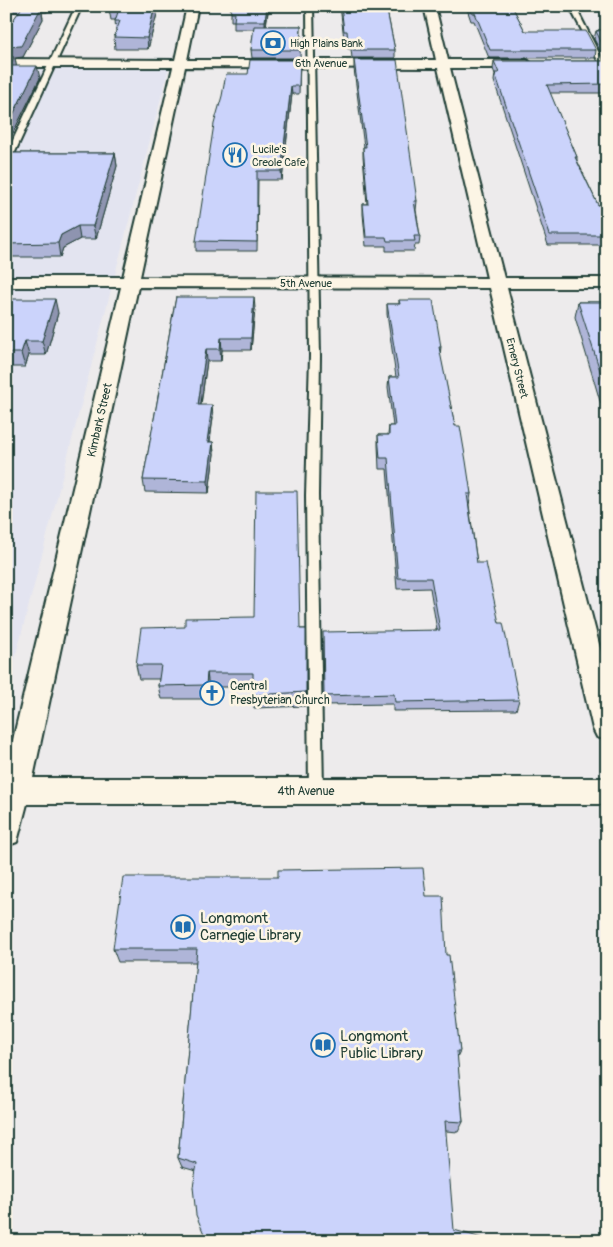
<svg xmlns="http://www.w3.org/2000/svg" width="613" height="1247" font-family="Pangolin,sans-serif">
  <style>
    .built { fill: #e3e4f0 }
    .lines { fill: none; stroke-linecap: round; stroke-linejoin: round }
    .service-casing { stroke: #1f3d34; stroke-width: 4 }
    .minor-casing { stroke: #1f3d34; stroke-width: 4 }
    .service { fill: #fcf5e5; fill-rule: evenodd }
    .minor { fill: #fcf5e5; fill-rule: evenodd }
    .wall { fill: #afb5d8; stroke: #1f3d34 }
    .shaded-wall { fill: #8e94b0; stroke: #1f3d34 }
    .building { fill: #cbd3fb; stroke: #1f3d34 }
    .labels { text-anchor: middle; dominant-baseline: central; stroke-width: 5; stroke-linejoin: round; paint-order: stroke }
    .far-poi-label { font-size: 11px; fill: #1f3d34; stroke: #fcf5e5; text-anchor: start }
    .far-street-label { font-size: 11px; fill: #1f3d34; stroke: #fcf5e5 }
    .street-label { font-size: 12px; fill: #1f3d34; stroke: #fcf5e5 }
    .poi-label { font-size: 12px; fill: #1f3d34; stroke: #fcf5e5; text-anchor: start }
    .near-poi-label { font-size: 15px; fill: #1f3d34; stroke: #fcf5e5; text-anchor: start }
  </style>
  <rect width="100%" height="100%" fill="#edebec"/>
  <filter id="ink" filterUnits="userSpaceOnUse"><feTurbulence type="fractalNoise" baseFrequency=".02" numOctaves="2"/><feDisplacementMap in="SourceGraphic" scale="10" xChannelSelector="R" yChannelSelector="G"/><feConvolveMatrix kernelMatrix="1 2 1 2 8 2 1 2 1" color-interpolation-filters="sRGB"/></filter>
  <g filter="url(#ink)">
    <path class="built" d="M6,67h163l-163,626z"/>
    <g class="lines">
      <g class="service-casing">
        <g id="service">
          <path d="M76,6h6l-72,157 -4,2v-10z"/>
          <path d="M307,6h6l7,350 -2,139 5,296 -2,4 -5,2 -5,-2 -2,-4 -3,-296 4,-139z"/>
          <path d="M569,6h6l30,59 -5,-1z"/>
        </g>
      </g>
      <g class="minor-casing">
        <path id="minor" d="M187,6h11l-11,54h249l-12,-54h11l13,54h79l6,4 -6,4h-77l54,210h103v10h-100l100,387v65l-10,-3 -4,-8 -103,-441 -352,-1 -105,491h574v26h-580l-10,38 -11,4v-77l115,-482h-115v-10h117l50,-210h-167v-8l169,1zM185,67l253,1 49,210 -347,-1z"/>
      </g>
      <use href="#service" class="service"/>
      <use href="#minor" class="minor"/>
    </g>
    <g class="wall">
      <path d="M6,6h44l-3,6h-5l1,7 -20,38 -8,1 1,8 24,12 -34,69v-117l13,-18h-13z"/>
      <path d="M159,6l-11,43h-33l-1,-12 2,-5 -1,-12h-4l-2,-11z"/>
      <path d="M229,6h40l-3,20h35l-1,32h-48l-1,-8 3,-21h-20v-8h-3v-13h-2z"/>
      <path d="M340,6h46l9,44v8h-43l-1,-9h-3l-2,-10h-2z"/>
      <path d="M466,6h46l13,25 71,19 -1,8h-106l-15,-37h-3z"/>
      <path d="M598,30h9v29l-3,-1 -10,-19 2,-8h1z"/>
      <path d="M300,60l-1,34h-7l-10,86h-24l-1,71h-61v-10l52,-167z"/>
      <path d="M354,60l63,141 -1,9 4,26 -1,9h-4l-1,6h-28v-5h-20l-3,-32v-10h4l-4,-48v-9h1l-10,-78z"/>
      <path d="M494,61h113v32h-57l27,64v3l21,45h9v40h-59l-54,-164 1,-7 -2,-5z"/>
      <path d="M6,153h109l2,13 -21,73h-16l-17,9 -3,9h-54z"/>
      <path d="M176,297l79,11 -4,42h-29l-1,11h-14l-6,44 12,12 -3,25h3l1,12 -5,39 -64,-1 -2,-12z"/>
      <path d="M6,299l52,14 -12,42h-17l-4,12h-19z"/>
      <path d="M399,300l42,47 -1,8 15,71 16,68 -2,11 8,58 22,60 20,77 -3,10 -123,1v-7l-70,1 -1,-63 115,-12 -7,-42 -33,1 -10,-120h-8l-1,-24v-10h10l1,-9h4l-5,-39 1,-10h7l-9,-63v-10h12z"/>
      <path d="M578,302h29v115l-7,-16 -25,-84z"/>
      <path d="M300,629h6v77l-52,2 -1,-21h-44l-1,12h-47l-3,-13 1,-7h-20l-3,-14z"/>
      <path d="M426,896l20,59 14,96 -3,6 6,65 -5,10 -12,-1 -250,40 -14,-4 -4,-9 18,-196h-78l-5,-13z"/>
    </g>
    <g class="shaded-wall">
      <path d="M46,6h4l-3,6z"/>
      <path d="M155,6h4l-11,43 -1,-11z"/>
      <path d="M267,6h2l-4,23v-8z"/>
      <path d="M41,8l2,11 -20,38 -8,1 2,11 -5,9 -6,-19v-12z"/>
      <path d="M37,66l3,12 -34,69v-18z"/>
      <path d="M291,86l1,8 -10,86 -1,-9z"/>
      <path d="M115,153l2,13 -21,73 -3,-13z"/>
      <path d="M78,226l2,13 -17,9 -3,9 -2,-14 3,-8z"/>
      <path d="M254,297l1,11 -4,42v-12z"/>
      <path d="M55,299l3,14 -12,42 -4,-14z"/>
      <path d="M221,338l1,12 -1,11 -1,-12z"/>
      <path d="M25,341l4,14 -4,12 -4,-14z"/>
      <path d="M206,349l1,12 -8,56 -1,-12z"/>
      <path d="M212,405l1,12 -5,37 -1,-12z"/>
      <path d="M213,442l1,12 -5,39 -1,-12z"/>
      <path d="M207,673l2,14 -1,12 -2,-14z"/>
    </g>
    <g class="building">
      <path d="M23,6h16l2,2 -20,38 -15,1v-17z"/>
      <path d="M111,6h44l-8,32 -33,-1 6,-16h-5l4,-12h-10z"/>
      <path d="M231,6h36l-2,15h-31l1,-8h-4z"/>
      <path d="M341,6h45l9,44h-42l-1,-9h-4l-1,-10h-3z"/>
      <path d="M470,6h42l13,25h61l10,19h-106l-15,-37h-3z"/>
      <path d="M254,26h47l-1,24h-49z"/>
      <path d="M598,30h9v20h-2l-9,-19h3z"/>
      <path d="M6,57h8l-4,9h27l-31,63z"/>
      <path d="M250,60h50l-1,26h-8l-10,85h-24v71l-61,-1 18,-117 8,-28 4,-22h22z"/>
      <path d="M354,60h43l20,141h-3l6,35h-6l1,5h-28l-1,-4h-20l-3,-33h5l-5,-57h3z"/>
      <path d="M494,61h113v23l-60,1 30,72h-2l23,48h9v30h-57l-50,-147 -5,-15h4z"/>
      <path d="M6,153h109l-22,73h-15l-17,9 -3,8 -52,1z"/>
      <path d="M176,297h78l-3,41h-30l-1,11h-14l-8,56h14l-5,37h6l-5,39 -65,-1z"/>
      <path d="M6,299h49l-13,42h-17l-4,12h-15z"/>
      <path d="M399,300h34l8,47h-2l16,79h5l6,35 5,33h-4l10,69h9l13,60h4l16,77 -124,2 -1,-8 -70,2 -1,-64 117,-2 -9,-52h-33l-10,-120h-8l-2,-23h11v-9h6l-6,-49h10l-12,-73h13z"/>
      <path d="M578,302h29v89l-2,-5z"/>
      <path d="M256,491h41l3,138h6v63l-53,3v-22h-46l-1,12 -48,1 3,-21h-25l5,-37 44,-1v-9l69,-1z"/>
      <path d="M423,868l3,28h17l3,59h3l11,96h-3l6,71 -18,-1 9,109 38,11h-285l-11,-26 -3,-28 4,-23 -19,-6 19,-209h-84l10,-72h155v-7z"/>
    </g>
  </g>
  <defs>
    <g id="bank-ring" transform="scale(1.25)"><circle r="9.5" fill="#fcf5e5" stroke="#1f6fb2" stroke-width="1.5"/><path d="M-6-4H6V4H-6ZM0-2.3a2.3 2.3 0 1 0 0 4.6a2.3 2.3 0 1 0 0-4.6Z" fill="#1f6fb2"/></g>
    <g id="restaurant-ring" transform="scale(1.25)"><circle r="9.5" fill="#fcf5e5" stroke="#1f6fb2" stroke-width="1.5"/><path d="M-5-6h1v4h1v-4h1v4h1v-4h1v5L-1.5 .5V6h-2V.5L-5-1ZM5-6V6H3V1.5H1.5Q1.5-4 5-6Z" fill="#1f6fb2"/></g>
    <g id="church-ring" transform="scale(1.25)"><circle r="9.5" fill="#fcf5e5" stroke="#1f6fb2" stroke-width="1.5"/><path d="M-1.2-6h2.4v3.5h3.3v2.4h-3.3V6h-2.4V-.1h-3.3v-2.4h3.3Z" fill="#1f6fb2"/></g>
    <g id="library-ring" transform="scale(1.25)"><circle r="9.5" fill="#fcf5e5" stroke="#1f6fb2" stroke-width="1.5"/><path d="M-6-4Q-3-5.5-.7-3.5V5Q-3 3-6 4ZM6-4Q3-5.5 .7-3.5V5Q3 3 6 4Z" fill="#1f6fb2"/></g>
  </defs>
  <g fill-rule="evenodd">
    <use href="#bank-ring" x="273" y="43"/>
    <use href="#restaurant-ring" x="235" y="155"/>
    <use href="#church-ring" x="212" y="693"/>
    <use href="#library-ring" x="183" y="927"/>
    <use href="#library-ring" x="323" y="1045"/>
  </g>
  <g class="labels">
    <g class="far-poi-label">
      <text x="290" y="43">High Plains Bank</text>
      <text x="252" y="149">Lucile's<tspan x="252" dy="13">Creole Cafe</tspan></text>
    </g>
    <g class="far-street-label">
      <text x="321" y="63">6th Avenue</text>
      <text x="306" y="283">5th Avenue</text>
      <text transform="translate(517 368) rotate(76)">Emery Street</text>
    </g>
    <g class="street-label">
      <text transform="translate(100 420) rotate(-77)">Kimbark Street</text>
      <text x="306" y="791">4th Avenue</text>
    </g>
    <g class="poi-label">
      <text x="230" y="686">Central<tspan x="230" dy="14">Presbyterian Church</tspan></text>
    </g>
    <g class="near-poi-label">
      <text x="200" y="918">Longmont<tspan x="200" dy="17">Carnegie Library</tspan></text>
      <text x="340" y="1036">Longmont<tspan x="340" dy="17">Public Library</tspan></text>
    </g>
  </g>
  <rect width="613" height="1247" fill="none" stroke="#fcf5e5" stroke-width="25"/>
  <rect x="12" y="12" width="588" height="1222" fill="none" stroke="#1f3d34" stroke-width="2" filter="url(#ink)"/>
</svg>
